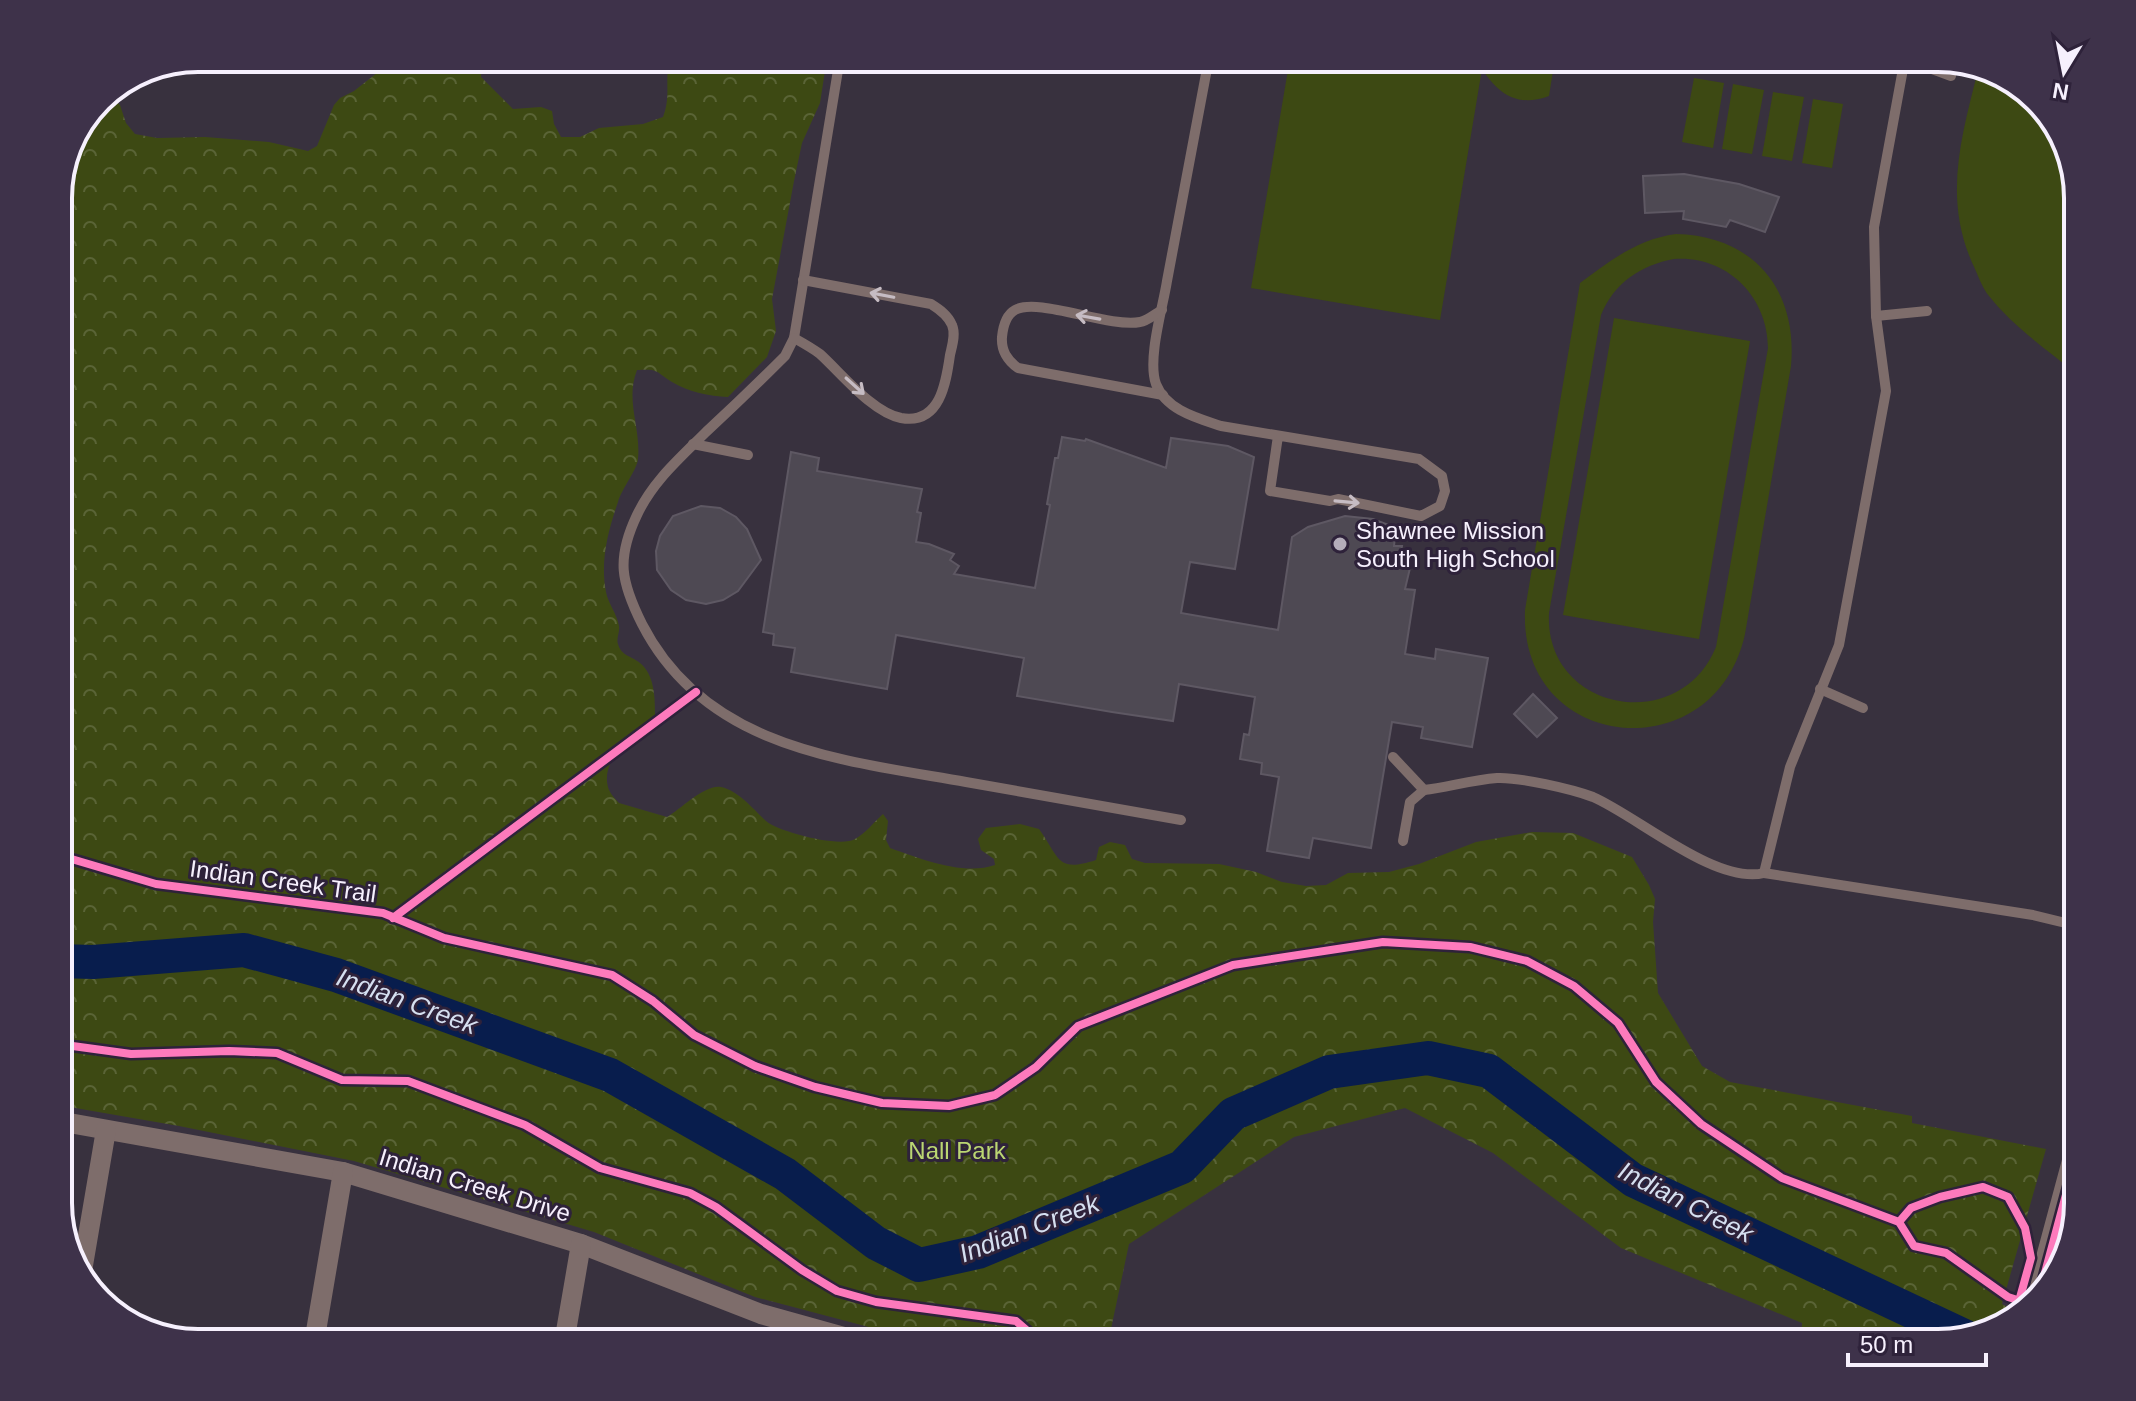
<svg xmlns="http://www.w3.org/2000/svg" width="2136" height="1401" font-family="Arial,sans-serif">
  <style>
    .forest { fill: url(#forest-crowns) }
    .garden { fill: #3d4913; fill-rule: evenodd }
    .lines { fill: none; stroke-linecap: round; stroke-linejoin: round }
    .river { stroke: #081d4d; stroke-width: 34 }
    .building { fill: #4e4953; stroke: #5e5863; stroke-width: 2 }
    .service { stroke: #7e6d6b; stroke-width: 10 }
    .minor { stroke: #7e6d6b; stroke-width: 20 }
    .tertiary { stroke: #7e6d6b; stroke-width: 26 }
    .cycleway-casing { stroke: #2e223a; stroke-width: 13 }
    .cycleway { stroke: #fd7abc; stroke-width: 8 }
    .oneway { stroke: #c6bcc3 }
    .poi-dot { fill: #b4adba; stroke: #2e223a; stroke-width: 3 }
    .labels { text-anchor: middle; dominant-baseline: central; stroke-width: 6; stroke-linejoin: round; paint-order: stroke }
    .poi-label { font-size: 24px; fill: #f6f0fd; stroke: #2e223a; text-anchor: start }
    .street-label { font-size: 24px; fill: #f6f0fd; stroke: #2e223a }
    .park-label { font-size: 24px; fill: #bbd672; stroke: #2e223a }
    .water-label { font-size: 26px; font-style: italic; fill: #d5dff0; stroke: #2e223a }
    .rim { fill: none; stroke: #f6f0fd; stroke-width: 4 }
  </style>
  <defs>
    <pattern id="forest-crowns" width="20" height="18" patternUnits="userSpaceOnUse" patternTransform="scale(2)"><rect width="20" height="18" fill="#3d4913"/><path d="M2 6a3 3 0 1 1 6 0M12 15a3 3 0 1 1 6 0" fill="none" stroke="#5a6436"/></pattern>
  </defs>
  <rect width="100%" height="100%" fill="#38313e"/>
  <path class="forest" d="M396,58h86l-1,19 32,32 28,-2 11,4 2,13 7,13h19l19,-9 44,-4 20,-7c9,-23 0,-40 8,-59h156l-7,45 -18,40 -8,38 -22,118 4,32 -9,26 -39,40c-19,-1 -39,-5 -56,-15 -18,-11 -12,-13 -35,-12 -12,31 4,57 1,89 -1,11 -16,29 -20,43 -10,29 -18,59 -12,90 2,11 11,22 13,34 1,6 -3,13 -1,18 3,12 14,12 22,19 16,13 15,39 15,57 -19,15 -55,37 -47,67 1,5 7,12 11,16l48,14c14,-8 38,-33 54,-30 18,4 32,22 45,34 13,11 74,27 89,18 10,-5 19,-17 28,-25l5,7 -2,19 4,8c31,11 74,28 105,17l-1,-6 -13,-9 -3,-11 8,-11 34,-4 19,5c21,29 17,44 57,31l3,-13 11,-5 15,3 7,14 13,4 74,1 37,8 26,10 24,4 20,-1 22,-12 41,-1 30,-8 57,-22 56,-10 41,1 59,24 17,28 6,14 -2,23 5,71 44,73 28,16 182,34v7l134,26 -44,155 7,4 -5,18 -65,17h-138l1,-20 -181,-75 -128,-95 -88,-45 -111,29 -165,107 -21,99h-169l-40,-8 -144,-38 -161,-65 -240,-71 -175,-35 -121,-21v-889l13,-54 28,-63 9,-6 12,12 6,18 9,11 22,4 48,-1 64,5 39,9 9,-5 17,-41 6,-7 14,-7z"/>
  <g class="garden">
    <path d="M1290,58h265l-6,38c-33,12 -51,-3 -67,-27l-42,251 -189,-32z"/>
    <path d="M1978,70l38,11 44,47 18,69v175l-6,-2c-28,-22 -60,-45 -83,-74 -6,-7 -10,-18 -14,-27 -33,-69 -14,-130 3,-199z"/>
    <path d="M1694,78l30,5 -11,65 -31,-6z"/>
    <path d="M1733,84l31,6 -12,64 -30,-5z"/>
    <path d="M1773,92l31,5 -12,64 -30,-5z"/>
    <path d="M1813,99l30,5 -11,64 -30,-5z"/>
    <path d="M1676,234c78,2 122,56 115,132l-46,268c-30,138 -226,119 -220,-24l55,-327c31,-23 58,-44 96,-49zM1674,259c52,-4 94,37 94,89l-52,299c-37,90 -172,64 -167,-34l52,-298c13,-32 40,-50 73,-56z"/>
    <path d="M1614,318l136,23 -51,298 -136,-24z"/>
  </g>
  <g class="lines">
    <path class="river" d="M58,961l35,1 151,-12 92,25 274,100 175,99 91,69 43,22 59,-13 204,-85 51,-53 96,-42 99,-14 61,13 144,109 331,156"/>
  </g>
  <g class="building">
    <path d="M1684,174l55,10 40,13 -14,35 -35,-12 -4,7 -43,-8 1,-8 -39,2 -2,-37z"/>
    <path d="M1062,437l23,4 1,-2 80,29 5,-30 57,8 26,11 -19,112 -45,-7 -9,51 97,17 14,-93 16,-10 37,-11 28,3 23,9 -2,18h8l-4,20 12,2 -5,21 10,1 -10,64 30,5 1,-10 52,9 -16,89 -51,-9 2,-11 -31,-5 -21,126 -58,-10 -4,20 -42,-7 12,-74 -18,-3 1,-11 -22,-4 4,-25 5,1 6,-38 -76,-13 -6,37 -61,-9 -95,-16 7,-38 -128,-23 -9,54 -96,-17 4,-24 -22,-3 1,-11 -11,-2 28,-180 28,6 -2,13 105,18 -5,23 4,1 -5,29 13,2 25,10 -4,6 9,6 -5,8 81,14 15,-83 -3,-1 8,-46h3z"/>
    <path d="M701,506l19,2 16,9 11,12 14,31 -23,31 -15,9 -17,4 -20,-4 -15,-10 -14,-20 -1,-19 4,-15 13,-20z"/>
    <path d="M1533,694l24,24 -20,19 -23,-23z"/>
  </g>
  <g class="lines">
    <g class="service">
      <path d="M840,58l-46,280 -9,18c-26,26 -52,51 -79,76 -26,26 -53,49 -69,83 -21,44 -16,67 5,109 64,125 200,136 324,158 71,12 143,25 215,38"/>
      <path d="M1209,58c-14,74 -28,149 -42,223 -4,26 -20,78 -11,103 10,26 41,34 65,42l198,33 23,17 3,15 -5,15 -19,10 -83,-17 -8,2 -60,-10 8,-55"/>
      <path d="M1905,58l-31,169 2,89 10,75 -47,254 -49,122 -26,106 269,42 45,11"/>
      <path d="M1905,59l46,17"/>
      <path d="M1162,310c-7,4 -15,11 -22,12 -32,6 -102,-25 -125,-12 -9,5 -12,17 -13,27 -1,14 5,23 16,31l145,27"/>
      <path d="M1876,316l51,-5"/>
      <path d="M794,338c9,5 18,10 26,16 22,20 52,58 81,64 39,7 45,-35 49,-63 2,-9 6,-21 2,-30 -4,-10 -13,-16 -21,-21l-128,-24"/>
      <path d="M693,444l55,11"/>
      <path d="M1820,689l43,19"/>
      <path d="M1393,757l31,33c24,-3 48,-10 73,-12 22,-1 75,11 96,19 44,19 123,88 171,76"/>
      <path d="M1403,841l7,-39 14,-12"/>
    </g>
    <g class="minor">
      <path d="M58,1121l285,51 238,72 180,70 104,29"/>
      <path d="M81,1277l25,-147"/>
      <path d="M314,1343l29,-171"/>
      <path d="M564,1343l17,-99"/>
    </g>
    <path class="tertiary" d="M2039,1295l39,-145"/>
    <g class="cycleway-casing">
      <g id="cycleway">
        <path d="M58,855l98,29 227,29 61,25 168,37 41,26 41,34 61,31 60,21 67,16 67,3 46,-11 41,-28 42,-41 155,-61 150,-23 87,5 57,14 47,25 44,37 38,59 45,42 81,54 117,44 15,24 32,7 62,44 22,7"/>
        <path d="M393,918l303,-226"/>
        <path d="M58,1044l73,10 98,-3 48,2 65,27 66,1 117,44 75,43 90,25 26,14 86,63 35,21 39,11 140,19 15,13 5,9"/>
        <path d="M1899,1222l12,-14 29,-11 43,-10 25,10 17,31 6,30 -17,61"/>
        <path d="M2039,1295l39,-145"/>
      </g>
    </g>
    <use href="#cycleway" class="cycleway"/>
  </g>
  <defs><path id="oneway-shaft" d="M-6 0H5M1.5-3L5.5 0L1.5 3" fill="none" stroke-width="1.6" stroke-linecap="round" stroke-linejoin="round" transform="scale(2)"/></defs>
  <g class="oneway">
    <use href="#oneway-shaft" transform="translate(882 295) rotate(-169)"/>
    <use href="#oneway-shaft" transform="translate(1088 317) rotate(-170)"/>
    <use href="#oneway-shaft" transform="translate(855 386) rotate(42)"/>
    <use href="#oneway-shaft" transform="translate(1347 502) rotate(5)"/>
  </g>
  <circle class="poi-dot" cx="1340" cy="544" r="8"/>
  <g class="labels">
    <g class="poi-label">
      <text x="1356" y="530">Shawnee Mission<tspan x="1356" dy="28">South High School</tspan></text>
    </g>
    <g class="street-label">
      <text transform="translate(283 881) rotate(8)">Indian Creek Trail</text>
      <text transform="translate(475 1185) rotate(17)">Indian Creek Drive</text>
    </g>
    <g class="park-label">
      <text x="957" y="1150">Nall Park</text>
    </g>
    <g class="water-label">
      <text transform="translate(407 1001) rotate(20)">Indian Creek</text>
      <text transform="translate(1686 1202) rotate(27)">Indian Creek</text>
      <text transform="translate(1029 1228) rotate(-21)">Indian Creek</text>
    </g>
  </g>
  <path d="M0 0H2136V1401H0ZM198 72H1938A126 126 0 0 1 2064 198V1203A126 126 0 0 1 1938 1329H198A126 126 0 0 1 72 1203V198A126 126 0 0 1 198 72Z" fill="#3e324a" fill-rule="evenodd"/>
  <path class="rim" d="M198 72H1938A126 126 0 0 1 2064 198V1203A126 126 0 0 1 1938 1329H198A126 126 0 0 1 72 1203V198A126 126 0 0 1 198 72Z"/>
  <g transform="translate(2064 72) rotate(190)" stroke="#2e223a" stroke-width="6" paint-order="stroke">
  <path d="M0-6L14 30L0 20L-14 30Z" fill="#f6f0fd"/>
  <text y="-12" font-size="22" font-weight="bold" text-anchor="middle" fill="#f6f0fd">N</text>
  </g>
  <path d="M1848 1353v12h138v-12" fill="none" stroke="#f6f0fd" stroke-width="4"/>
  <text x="1860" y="1353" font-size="24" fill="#f6f0fd" stroke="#2e223a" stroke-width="6" paint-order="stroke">50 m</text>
</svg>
